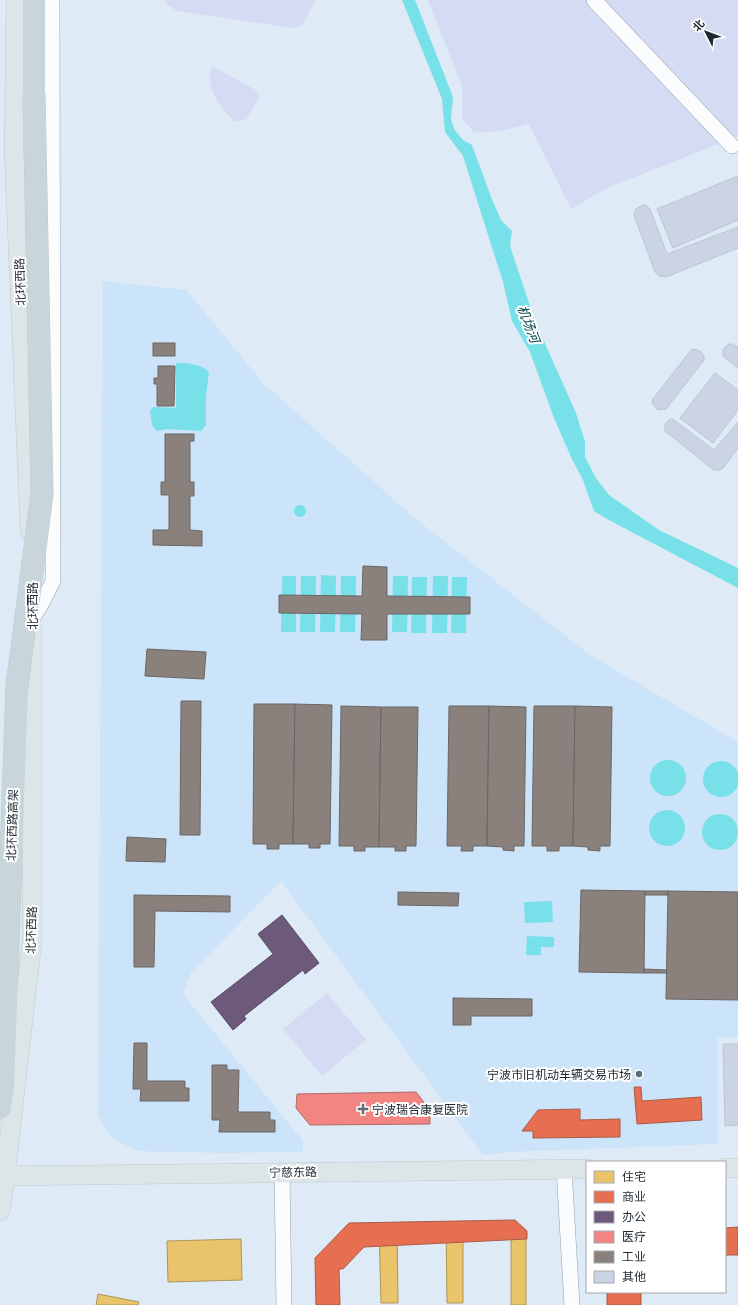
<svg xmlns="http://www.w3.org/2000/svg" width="738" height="1305" font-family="Montserrat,'Noto Sans SC',sans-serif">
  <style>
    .built { fill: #cce4f9 }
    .green { fill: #d6dbf4 }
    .water { fill: #77e0e8 }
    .homes { fill: #e9c46a; stroke: #ac9559 }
    .shops { fill: #e76f51; stroke: #aa5a47 }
    .offices { fill: #6d597a; stroke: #554a64 }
    .health { fill: #f28482; stroke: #b26869 }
    .industry { fill: #8a817c; stroke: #696665 }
    .building { fill: #cad4e5; stroke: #bcc5cf }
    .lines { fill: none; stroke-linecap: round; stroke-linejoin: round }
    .minor-casing { stroke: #96a0a9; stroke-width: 16 }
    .major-casing { stroke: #c2c9ce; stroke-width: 20 }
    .highway-casing { stroke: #c2c9ce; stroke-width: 23 }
    .minor { stroke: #fafcfe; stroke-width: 15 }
    .major { stroke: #dce5e8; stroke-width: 19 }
    .highway { stroke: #c8d6db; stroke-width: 22 }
    .highway-bridge-casing { stroke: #c2c9ce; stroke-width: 23; stroke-linecap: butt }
    .highway-bridge { stroke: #c8d6db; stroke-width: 22 }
    .poi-dot { fill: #616c75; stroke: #fff; stroke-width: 1.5 }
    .labels { text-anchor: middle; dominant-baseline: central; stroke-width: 4; stroke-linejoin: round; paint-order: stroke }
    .street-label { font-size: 12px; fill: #1d2830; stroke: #fff }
    .poi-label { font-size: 12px; fill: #1d2830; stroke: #fff; text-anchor: end }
    .water-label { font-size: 13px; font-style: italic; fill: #04474a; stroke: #fff }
  </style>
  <rect width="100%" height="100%" fill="#deeaf5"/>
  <path class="built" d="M103,281l83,9 78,94 153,136 173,135 148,87v295l-21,1 1,106 -210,8 -25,3 -202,-274 -90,92 -8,21 120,147v11l-79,1 -87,-2 -27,-14 -12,-22z"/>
  <g class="green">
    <path d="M166,0h150l-14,25 -8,3 -117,-17 -9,-6z"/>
    <path d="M428,0h310v136l-131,52 -36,21 -42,-85 -30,7 -25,2 -12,-15v-32z"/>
    <path d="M212,66l42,23 6,8 -14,22 -10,3c-12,-9 -23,-24 -26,-40 -1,-5 1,-11 2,-16z"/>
    <path d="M327,993l39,47 -44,36 -39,-47z"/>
  </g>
  <g class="water">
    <path d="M402,0h13l38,97 -2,22 3,10 9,11 9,5 19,52 10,23 11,11 -2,15 25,75 41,92 9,29v15l11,21 13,17 50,35 79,38v20l-131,-69 -13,-8 -11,-31 -12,-23 -17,-39 -24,-66 -18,-31 -9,-39 -40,-126 -18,-24 -3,-33z"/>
    <path d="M176,363c8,-1 28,2 33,9l-3,24v29l-5,6 -34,-2 -10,2c-7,-5 -5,-12 -7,-20l3,-4 21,1 2,-1z"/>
    <circle cx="300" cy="511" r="6"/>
    <path d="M321,575l15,1 -1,56h-15z"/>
    <path d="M282,576h14v56h-15z"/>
    <path d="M301,576h15l-1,56h-15z"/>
    <path d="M341,576h15l-1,56h-15z"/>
    <path d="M393,576h15l-1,56h-15z"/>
    <path d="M433,576h15l-1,57h-15z"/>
    <path d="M412,577h15l-1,56h-15z"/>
    <path d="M452,577h15l-1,56h-15z"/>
    <circle cx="668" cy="778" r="18"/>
    <circle cx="721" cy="779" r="18"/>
    <circle cx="667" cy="828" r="18"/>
    <circle cx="720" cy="832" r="18"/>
    <path d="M552,901l1,21 -28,1 -1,-21z"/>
    <path d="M527,936l27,1v10h-13v8h-15z"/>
  </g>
  <g class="homes">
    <path d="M446,1223h17v80h-16z"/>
    <path d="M397,1224l1,79h-17l-2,-78z"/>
    <rect x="511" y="1233" width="15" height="72"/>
    <path d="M241,1239l1,41 -74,2 -1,-41z"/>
    <path d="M319,1259h17l1,46h-18z"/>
    <rect x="619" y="1292" width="19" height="13"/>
    <path d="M98,1294l41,8 -1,3h-42z"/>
  </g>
  <g class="shops">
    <path d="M634,1087h7l1,14 59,-4 1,23 -65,4z"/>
    <path d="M580,1109v11l40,-1v18l-87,1v-7h-11l16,-21z"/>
    <path d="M515,1220l12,11v8l-163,8 -21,22h-4l1,36h-24l-1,-47 34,-35z"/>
    <path d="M738,1227v28h-13v-27z"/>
    <rect x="607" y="1292" width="34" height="13"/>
  </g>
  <path class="offices" d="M282,915l37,48 -14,11 -2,-4 -59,46 2,3 -13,11 -22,-28 62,-48 -15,-20z"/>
  <path class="health" d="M416,1092l14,18v14l-120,1 -14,-17 1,-14z"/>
  <g class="industry">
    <rect x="153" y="343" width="22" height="13"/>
    <path d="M158,366h17l-1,40h-17v-22h-3v-6h4z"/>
    <path d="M165,434h29v7h-4v41h4v14h-4v34l12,1v15l-49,-1v-15h16v-35h-8v-13h4z"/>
    <path d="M363,566l24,1v29l83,1v17h-83v26h-26l1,-26 -83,-1v-18l83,1z"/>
    <path d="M147,649l59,3 -2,27 -59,-3z"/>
    <path d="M181,701h20l-1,134h-20z"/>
    <path d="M254,704h41l-2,140h-14v5h-12v-5h-14z"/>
    <path d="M295,704l37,1 -2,139h-10v4h-11v-4h-16z"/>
    <path d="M341,706l40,1 -2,140h-14v4h-11v-5h-15z"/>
    <path d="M449,706h40l-2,140h-14v5h-12l1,-5h-15z"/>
    <path d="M489,706l37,1 -2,139h-10v5l-11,-1v-3l-16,-1z"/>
    <path d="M534,706h41l-2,140h-14v5h-12v-5h-15z"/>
    <path d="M575,706l37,1 -2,139h-10v5l-12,-1v-3l-15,-1z"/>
    <path d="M381,707h37l-2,139h-10v5h-11v-4h-16z"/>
    <path d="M127,837l39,2 -1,23 -39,-1z"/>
    <path d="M581,890l64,1 -1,82 -65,-1z"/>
    <rect x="645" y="891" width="23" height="4"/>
    <path d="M668,891l70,1v108l-72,-1z"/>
    <path d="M398,892l61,1 -1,13 -60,-1z"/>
    <path d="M134,895l96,1v16l-75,-1 -1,56h-20z"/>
    <path d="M644,969l23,1v3h-23z"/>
    <path d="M453,998l79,1v17h-61v9h-18z"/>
    <path d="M134,1043h13v38h38v7h4v13h-49l1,-12h-8z"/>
    <path d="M212,1065h15v5h12l-1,42h32v8h5v12h-56l1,-12h-8z"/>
  </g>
  <g class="building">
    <path d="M738,176v44l-65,28 -16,-39z"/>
    <path d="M646,205l4,4 17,45 71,-27v21l-72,29 -7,-1 -4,-4 -21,-57 2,-6 5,-3z"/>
    <path d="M729,344h3l6,3v21l-15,-12v-7z"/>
    <path d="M694,349l6,2 2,2 2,3v4l-38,49 -6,1 -3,-1 -5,-6 1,-4 38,-49z"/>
    <path d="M715,373l23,17v20l-25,33 -33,-25z"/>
    <path d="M670,419l4,1 40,30 24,-28v26l-15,20 -3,2h-6l-49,-39v-7z"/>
    <path d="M723,1044h15v81l-13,1z"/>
  </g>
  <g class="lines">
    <g class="minor-casing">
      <g id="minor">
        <path d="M594,0l138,146"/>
        <path d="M32,619l11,-18 10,-20 -1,-581"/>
        <path d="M564,1169l8,136"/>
        <path d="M282,1173l2,132"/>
      </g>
    </g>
    <g class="major-casing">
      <g id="major">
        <path d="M16,0l-2,149 16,382"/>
        <path d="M725,1168h13"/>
        <path d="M0,1176l587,-7"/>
        <path d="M0,1211l5,-34 27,-235v-312"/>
      </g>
    </g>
    <g class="highway-casing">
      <g id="highway">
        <path d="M34,94v-94"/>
        <path d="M0,1108l3,-22 14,-400"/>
      </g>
    </g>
    <use href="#minor" class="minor"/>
    <use href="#major" class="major"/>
    <use href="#highway" class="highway"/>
    <g class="highway-bridge-casing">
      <path id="highway-bridge" d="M17,686l25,-192 -8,-400"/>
    </g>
    <use href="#highway-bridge" class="highway-bridge"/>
  </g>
  <g class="poi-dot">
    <circle cx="639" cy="1074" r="4"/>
    <path d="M361 1103h4v4h4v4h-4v4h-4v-4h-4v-4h4z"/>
  </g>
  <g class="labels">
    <g class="street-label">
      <text transform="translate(20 282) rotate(-92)">北环西路</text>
      <text transform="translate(32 606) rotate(-90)">北环西路</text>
      <text transform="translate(12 825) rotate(-88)">北环西路高架</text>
      <text transform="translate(31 930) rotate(-88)">北环西路</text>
      <text transform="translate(293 1172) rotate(-1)">宁慈东路</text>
    </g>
    <g class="poi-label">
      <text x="631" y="1074">宁波市旧机动车辆交易市场</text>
      <text x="372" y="1109" text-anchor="start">宁波瑞合康复医院</text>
    </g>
    <g class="water-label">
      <text transform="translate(529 324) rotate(69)">机场河</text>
    </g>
  </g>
  <rect x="586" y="1161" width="140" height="132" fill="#ffffff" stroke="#a5a9ac"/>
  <rect x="594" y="1171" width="20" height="12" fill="#e9c46a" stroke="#a5a9ac"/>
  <text x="622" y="1181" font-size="12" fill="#1d2830">住宅</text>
  <rect x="594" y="1191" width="20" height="12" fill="#e76f51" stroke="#a5a9ac"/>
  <text x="622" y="1201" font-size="12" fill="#1d2830">商业</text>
  <rect x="594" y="1211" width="20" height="12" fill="#6d597a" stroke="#a5a9ac"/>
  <text x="622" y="1221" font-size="12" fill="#1d2830">办公</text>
  <rect x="594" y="1231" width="20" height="12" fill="#f28482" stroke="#a5a9ac"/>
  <text x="622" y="1241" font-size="12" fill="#1d2830">医疗</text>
  <rect x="594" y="1251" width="20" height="12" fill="#8a817c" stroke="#a5a9ac"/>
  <text x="622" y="1261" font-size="12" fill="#1d2830">工业</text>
  <rect x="594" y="1271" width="20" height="12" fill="#cad4e5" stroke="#a5a9ac"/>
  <text x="622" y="1281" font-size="12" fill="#1d2830">其他</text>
  <g transform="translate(706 32) rotate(312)" stroke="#ffffff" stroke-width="3" paint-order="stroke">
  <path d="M0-3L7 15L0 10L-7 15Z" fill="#1d2830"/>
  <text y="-6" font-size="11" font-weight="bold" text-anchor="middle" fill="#1d2830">北</text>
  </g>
</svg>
